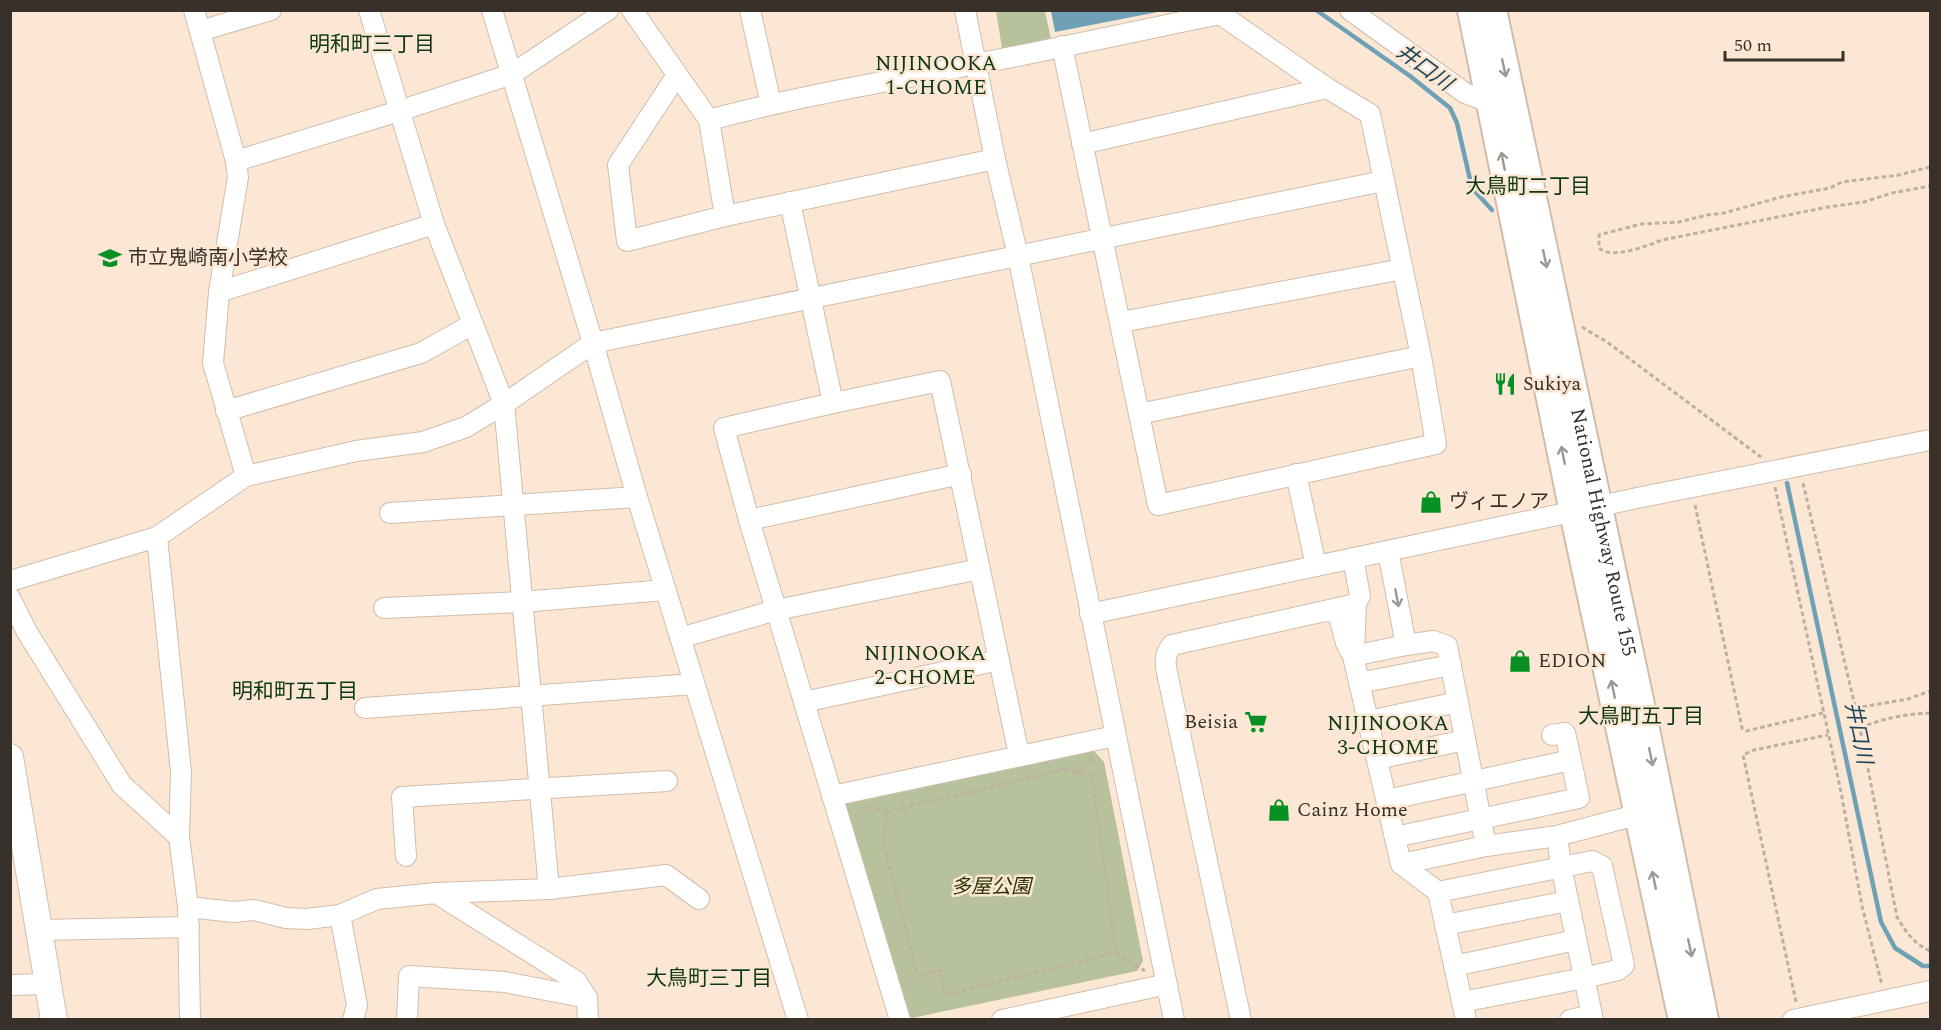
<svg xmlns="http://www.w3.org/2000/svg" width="1941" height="1030" font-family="Spectral,'Noto Sans JP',serif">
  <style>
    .green { fill: #b7c29d }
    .water { fill: #6ea0b6 }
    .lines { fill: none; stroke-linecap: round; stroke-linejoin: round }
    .stream { stroke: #6ea0b6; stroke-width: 4.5 }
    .minor-casing { stroke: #d1bdac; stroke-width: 22 }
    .major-casing { stroke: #d1bdac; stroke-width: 28 }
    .highway-casing { stroke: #d1bdac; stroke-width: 32 }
    .path { stroke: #bfafa0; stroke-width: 3; stroke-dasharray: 4.5 3; stroke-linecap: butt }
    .minor { stroke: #fff; stroke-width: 20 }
    .major { stroke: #fff; stroke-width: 26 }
    .highway { stroke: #fff; stroke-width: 28 }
    .oneway { stroke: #9c9894 }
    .labels { text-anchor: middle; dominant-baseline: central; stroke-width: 5; stroke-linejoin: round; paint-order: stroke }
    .poi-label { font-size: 20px; fill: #38312a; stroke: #fce7d5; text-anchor: start }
    .street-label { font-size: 20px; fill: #38312a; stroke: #fce7d5 }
    .park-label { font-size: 20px; font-style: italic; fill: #2b3500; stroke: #fce7d5 }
    .neighbourhood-label { font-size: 21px; fill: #0d3811; stroke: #fce7d5 }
    .water-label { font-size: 21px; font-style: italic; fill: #1a4556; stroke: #fce7d5 }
  </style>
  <rect width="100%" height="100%" fill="#fce7d5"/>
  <g class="green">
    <path d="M996,11h49l7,33 -49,10z"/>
    <path d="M1094,751l10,11 39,199 -6,10 -225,47 -6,-4 -63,-206 4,-7z"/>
  </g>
  <path class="water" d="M1051,11v-1l112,1 -108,21z"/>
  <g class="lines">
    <g class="stream">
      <path d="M1316,10l94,66 40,32 7,15 15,65 20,22"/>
      <path d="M1787,483l94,439 14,26 28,18h7"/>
    </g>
    <g class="minor-casing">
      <g id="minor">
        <path d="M194,10l42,151 2,16 -19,115 -6,71 33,113"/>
        <path d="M369,10l65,214 70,180 45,485"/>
        <path d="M492,10l101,333 44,154 161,523"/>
        <path d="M632,10l77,110 16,96"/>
        <path d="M750,10l21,94"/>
        <path d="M965,10l30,149 23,97 156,764"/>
        <path d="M1350,10l115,83 26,10"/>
        <path d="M200,31l71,-21"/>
        <path d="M677,75l-59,90 9,76 98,-25 270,-57"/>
        <path d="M709,120c86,-23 175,-38 262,-55 84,-16 166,-34 249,-51l107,74 43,26 51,242 15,88 -278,61 -96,-459"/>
        <path d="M1082,144l245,-56"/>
        <path d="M236,161l163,-50 113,-37 96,-64"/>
        <path d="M790,202l43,201"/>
        <path d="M219,292l215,-68"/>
        <path d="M1121,322l282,-53"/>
        <path d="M226,411l195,-58 52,-29"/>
        <path d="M1139,414l282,-58"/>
        <path d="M1296,474l20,92"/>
        <path d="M390,513l247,-16"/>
        <path d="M749,520l212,-46"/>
        <path d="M157,537l24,235 -2,65 9,70 2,113"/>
        <path d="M1388,551l18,94"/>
        <path d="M1353,558l7,38 -4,8 -2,47"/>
        <path d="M10,581l147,-44 89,-61 110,-25 67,-9 43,-15 38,-23 89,-61 790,-162"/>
        <path d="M10,598l17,34 95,153 57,52"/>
        <path d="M384,608l138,-6 143,-12"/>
        <path d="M1325,611l13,2 8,30 7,13 48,208 37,28 28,128"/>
        <path d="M1090,614l552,-117 288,-57"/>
        <path d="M680,638l96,-28 204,-41"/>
        <path d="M1353,656l53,-11 27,-4 14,5 39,200"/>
        <path d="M1359,683l92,-18"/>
        <path d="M804,702l195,-42"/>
        <path d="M365,708l329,-24"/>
        <path d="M1368,721l90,-19"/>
        <path d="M1552,735l13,-2 6,27"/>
        <path d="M1377,759l88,-19"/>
        <path d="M832,796l283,-60"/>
        <path d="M1387,800l184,-40 8,38 -184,39"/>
        <path d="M1557,836l4,30 32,154"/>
        <path d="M406,856l-4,-59 265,-16"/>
        <path d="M1401,864l85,-18 71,-10 83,-22"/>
        <path d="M1438,892l154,-31 10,5 22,99 -6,5 -34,8 -122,24"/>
        <path d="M436,893l140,88 11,17 1,22"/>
        <path d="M188,907l46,5 20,-2 32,8 21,1 33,-4 37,-16 59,-6 113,-4 117,-14 33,24"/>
        <path d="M340,915l17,90 -4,15"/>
        <path d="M1445,925l123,-24"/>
        <path d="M40,930l149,-3"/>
        <path d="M1454,966l122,-26"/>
        <path d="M10,985l38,-1"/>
        <path d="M407,1020l2,-44 96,6 82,16"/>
        <path d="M900,1020l-151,-500 -25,-92 109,-25 107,-22 79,374"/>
        <path d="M1002,1020l165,-36"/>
        <path d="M1241,1020l-72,-338c-3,-14 -7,-25 3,-37l184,-41"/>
        <path d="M1570,1020l22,-5"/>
        <path d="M1793,1020l137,-29"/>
      </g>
    </g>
    <g class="major-casing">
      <path id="major" d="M10,757l44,263"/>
    </g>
    <g class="highway-casing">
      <g id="highway">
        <path d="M1472,10l102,502 109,508"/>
        <path id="s1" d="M1492,10l148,695 64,315"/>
      </g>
    </g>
    <g class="path">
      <path d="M1930,167l-31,8 -57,7 -12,6 -49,9 -57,16 -17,2 -28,7 -38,2 -42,11v13c13,12 47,-2 63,-8l166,-33 36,-5 28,-9 38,-7"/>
      <path d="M1582,327l25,15 154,115"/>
      <path d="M1803,483l57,245 37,189c9,15 17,27 33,34"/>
      <path d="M1775,487l66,305 21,114 20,79"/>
      <path d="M1695,505l47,223 4,3 77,-18"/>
      <path d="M1855,708l53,-9 22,-8"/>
      <path d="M1860,728c23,-10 46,-14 70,-15"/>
      <path d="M1066,769l26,7 24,177 -171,42 -4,-25 -23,6 -35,-134 4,-30z"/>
      <path d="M1078,772l14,-13"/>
      <path d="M868,807l19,5"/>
      <path d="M1116,953l29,18"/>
      <path d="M1796,1002l-53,-247 11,-5 74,-15"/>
    </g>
    <use href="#minor" class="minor"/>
    <use href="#major" class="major"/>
    <use href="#highway" class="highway"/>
  </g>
  <defs><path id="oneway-shaft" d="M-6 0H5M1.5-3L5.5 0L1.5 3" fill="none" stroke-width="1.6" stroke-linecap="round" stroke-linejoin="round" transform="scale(1.5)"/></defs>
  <g class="oneway">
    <use href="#oneway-shaft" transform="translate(1504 68) rotate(78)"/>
    <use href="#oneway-shaft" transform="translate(1503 161) rotate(-101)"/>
    <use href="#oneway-shaft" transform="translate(1545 259) rotate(78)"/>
    <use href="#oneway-shaft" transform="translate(1563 455) rotate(-101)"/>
    <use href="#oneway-shaft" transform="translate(1397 598) rotate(79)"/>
    <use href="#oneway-shaft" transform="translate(1613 689) rotate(-102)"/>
    <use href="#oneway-shaft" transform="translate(1651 757) rotate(78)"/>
    <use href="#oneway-shaft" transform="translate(1654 880) rotate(-102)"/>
    <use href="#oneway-shaft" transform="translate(1690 948) rotate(78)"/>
  </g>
  <defs>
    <g id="school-bare" transform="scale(1.8)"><path d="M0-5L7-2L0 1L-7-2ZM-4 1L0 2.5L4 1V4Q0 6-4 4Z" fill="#079124" stroke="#fce7d5" stroke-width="2.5" paint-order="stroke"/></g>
    <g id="restaurant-bare" transform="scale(1.8)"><path d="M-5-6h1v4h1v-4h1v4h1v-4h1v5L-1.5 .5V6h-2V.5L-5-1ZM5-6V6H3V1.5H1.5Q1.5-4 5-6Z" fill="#079124" stroke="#fce7d5" stroke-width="2.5" paint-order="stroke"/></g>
    <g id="shop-bare" transform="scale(1.8)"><path d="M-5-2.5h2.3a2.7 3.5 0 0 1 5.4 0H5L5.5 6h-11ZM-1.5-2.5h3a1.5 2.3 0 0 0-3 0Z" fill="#079124" stroke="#fce7d5" stroke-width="2.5" paint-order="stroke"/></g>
    <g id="supermarket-bare" transform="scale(1.8)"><path d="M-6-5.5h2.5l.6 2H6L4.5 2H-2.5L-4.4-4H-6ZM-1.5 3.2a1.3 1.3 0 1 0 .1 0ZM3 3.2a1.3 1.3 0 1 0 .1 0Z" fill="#079124" stroke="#fce7d5" stroke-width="2.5" paint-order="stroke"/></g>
  </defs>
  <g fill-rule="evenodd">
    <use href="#school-bare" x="110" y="258"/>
    <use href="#restaurant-bare" x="1505" y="384"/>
    <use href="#shop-bare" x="1431" y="502"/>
    <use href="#shop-bare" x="1520" y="661"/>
    <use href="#supermarket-bare" x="1256" y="722"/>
    <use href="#shop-bare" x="1279" y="810"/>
  </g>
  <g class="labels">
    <g class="poi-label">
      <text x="128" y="258">市立鬼崎南小学校</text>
      <text x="1523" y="384">Sukiya</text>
      <text x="1449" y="502">ヴィエノア</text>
      <text x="1538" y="661">EDION</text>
      <text x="1238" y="722" text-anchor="end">Beisia</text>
      <text x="1297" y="810">Cainz Home</text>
    </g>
    <g class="street-label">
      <text stroke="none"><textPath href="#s1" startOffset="534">National Highway Route 155</textPath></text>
    </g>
    <g class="park-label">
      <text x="991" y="887">多屋公園</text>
    </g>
    <g class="neighbourhood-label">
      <text x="372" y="45">明和町三丁目</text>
      <text x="936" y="64">NIJINOOKA<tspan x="936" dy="24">1-CHOME</tspan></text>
      <text x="1528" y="187">大鳥町二丁目</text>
      <text x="925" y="654">NIJINOOKA<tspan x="925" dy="24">2-CHOME</tspan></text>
      <text x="295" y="692">明和町五丁目</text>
      <text x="1641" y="717">大鳥町五丁目</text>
      <text x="1388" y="724">NIJINOOKA<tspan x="1388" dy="24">3-CHOME</tspan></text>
      <text x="709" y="979">大鳥町三丁目</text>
    </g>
    <g class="water-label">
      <text transform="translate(1424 68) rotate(36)">井口川</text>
      <text transform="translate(1858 733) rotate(78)">井口川</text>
    </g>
  </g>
  <rect width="1941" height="1030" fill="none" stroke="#38312a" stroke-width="24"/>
  <path d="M1725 51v9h118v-9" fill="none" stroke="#38312a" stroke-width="3"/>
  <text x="1734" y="51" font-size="18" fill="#38312a" stroke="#fce7d5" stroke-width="4.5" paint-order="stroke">50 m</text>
</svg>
